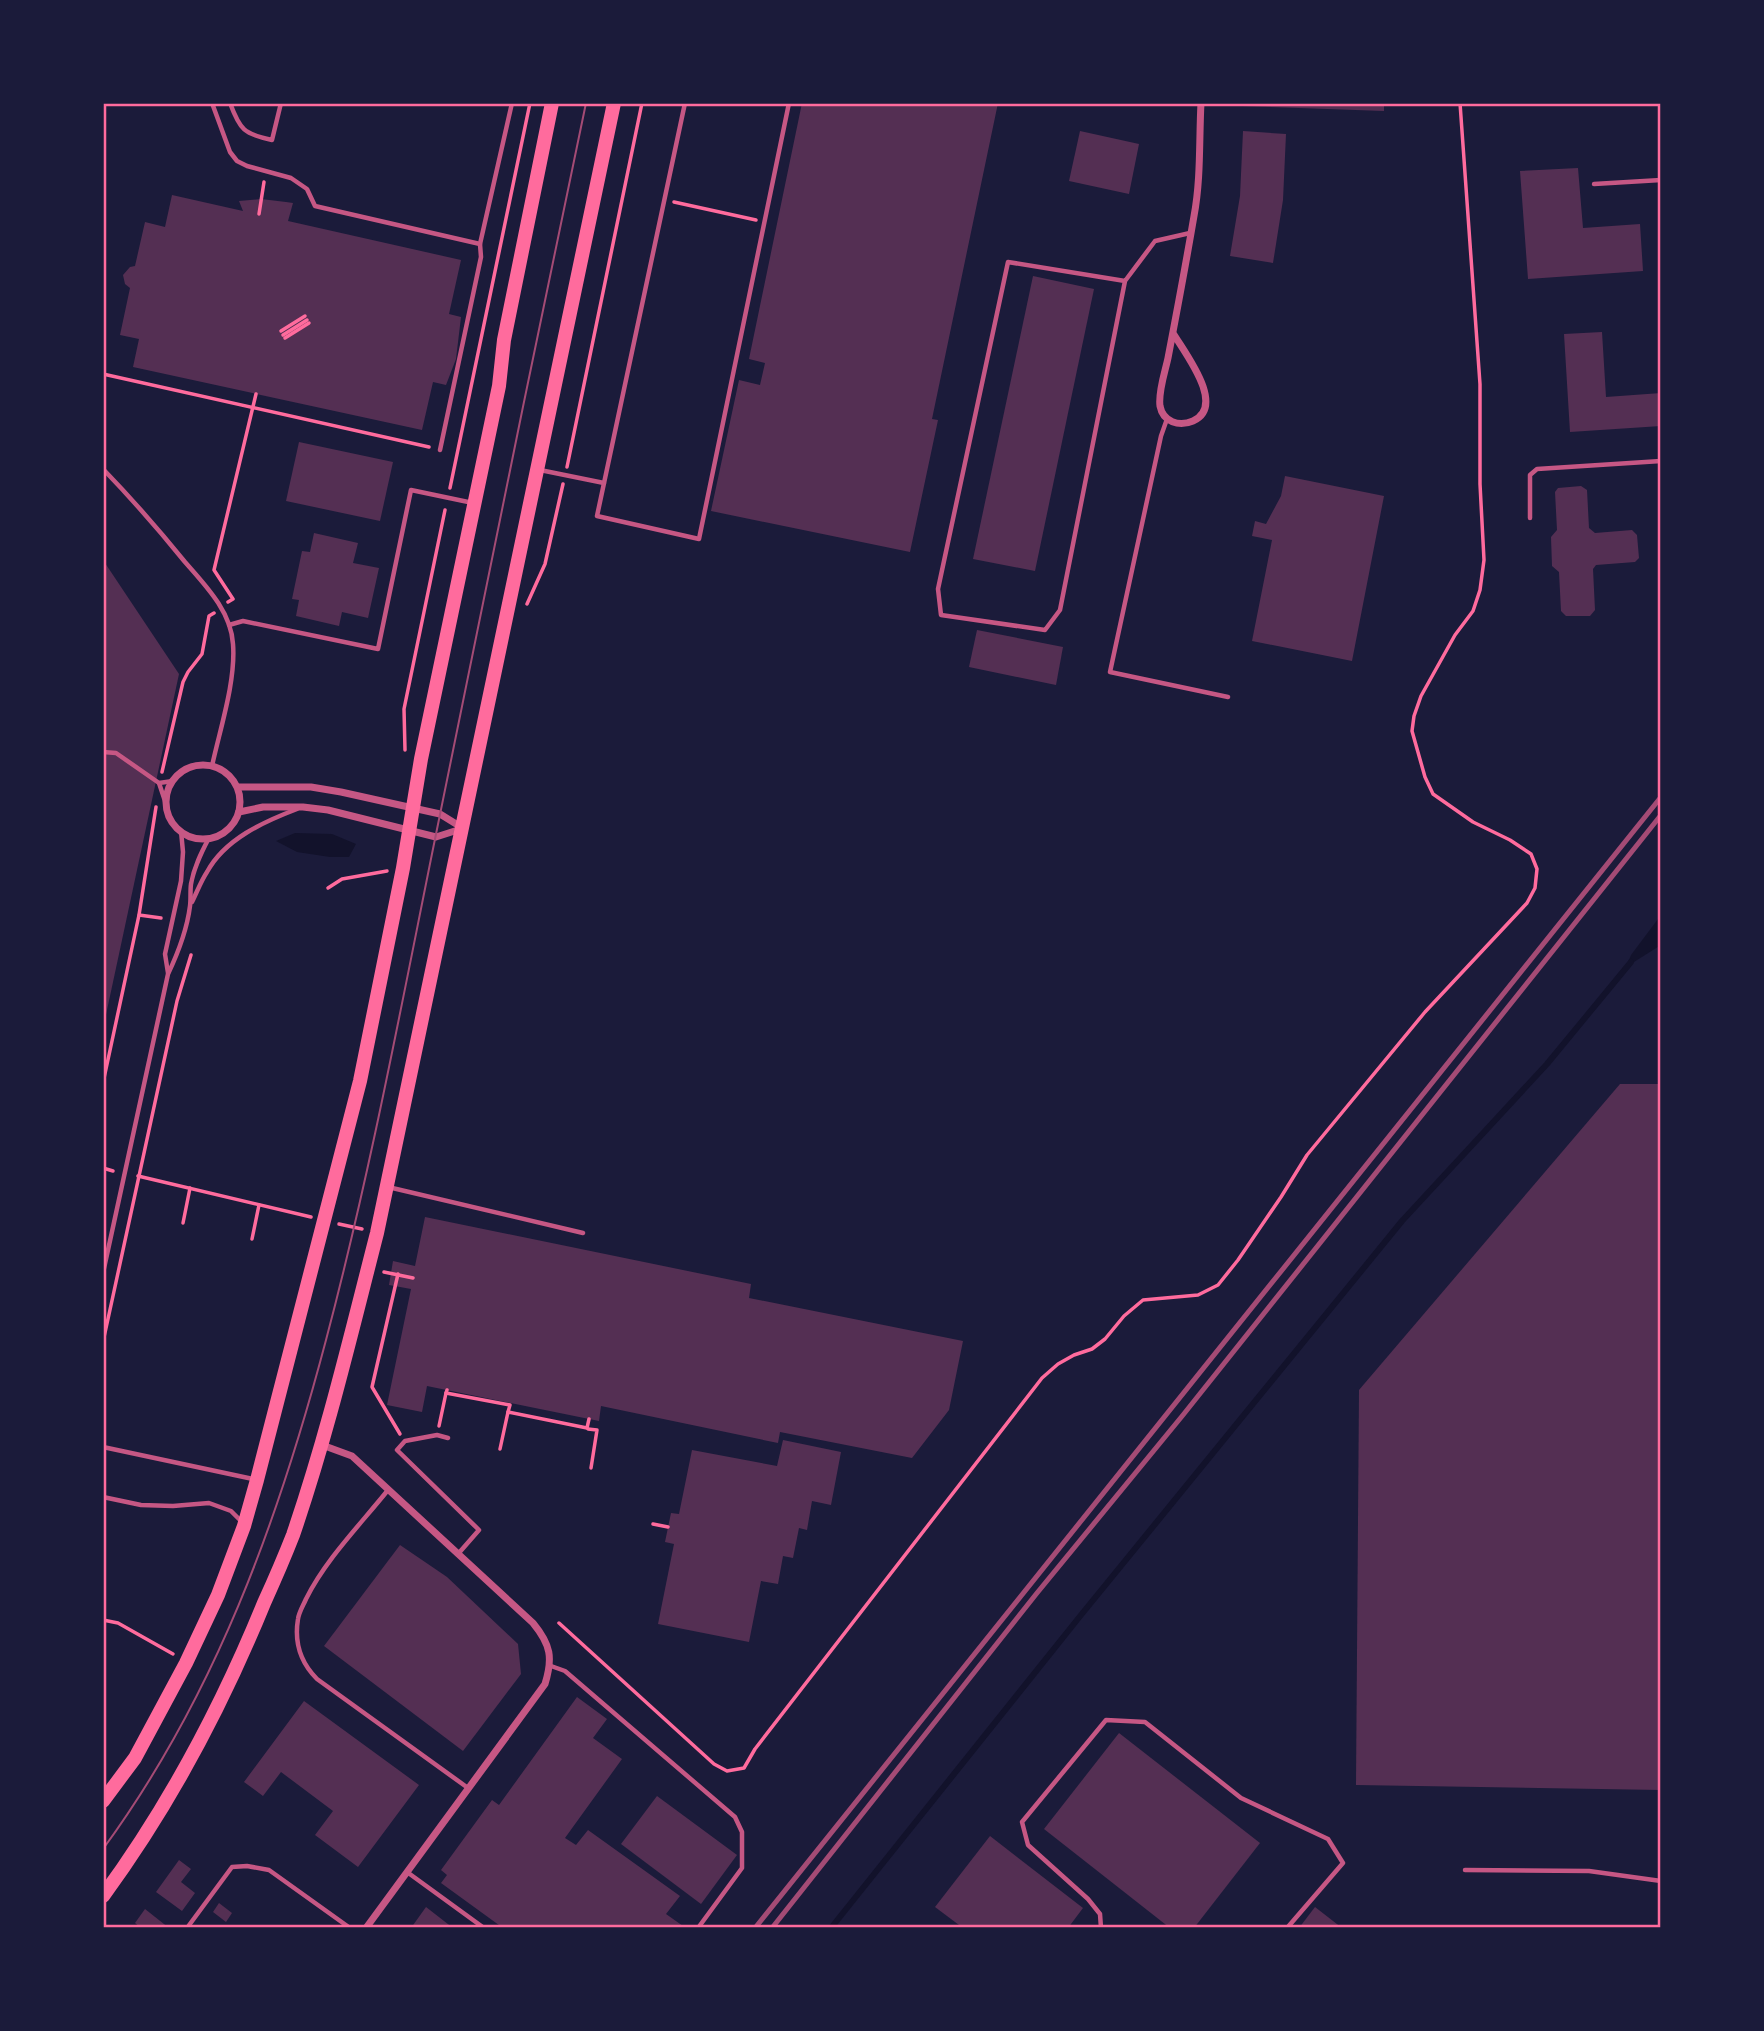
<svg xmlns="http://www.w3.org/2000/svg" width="1764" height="2031" font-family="'Fira Sans Condensed',sans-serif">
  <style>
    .water { fill: #12122b }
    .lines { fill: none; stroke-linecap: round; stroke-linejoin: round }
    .stream { stroke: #12122b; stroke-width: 6 }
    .building { fill: #542f53 }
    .path { stroke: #ff6b9d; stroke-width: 3.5 }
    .service { stroke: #c65784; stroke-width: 4.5 }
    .minor { stroke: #c65784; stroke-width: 7 }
    .secondary { stroke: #ff6b9d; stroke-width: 14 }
    .tram { stroke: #a44b75; stroke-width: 2 }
    .rail { stroke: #a44b75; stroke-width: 5 }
    .neatline { fill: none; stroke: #ff6b9d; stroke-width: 2.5 }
  </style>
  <rect width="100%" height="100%" fill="#1b1b3a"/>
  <g class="water">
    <path d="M295,833l37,1 24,10 -7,13h-19l-33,-5 -21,-11z"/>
    <path d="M1661,915v30l-35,22 5,-12z"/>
  </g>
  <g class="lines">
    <path class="stream" d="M831,1928l250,-313 321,-394 145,-157 84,-102"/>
  </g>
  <g class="building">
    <path d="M802,103h196l-66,316 6,1 -28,132 -199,-41 28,-131 21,5 5,-22 -16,-4z"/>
    <path d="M1242,103h142v8l-142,-5z"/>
    <path d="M1080,131l59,13 -10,50 -60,-13z"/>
    <path d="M1243,131l43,3 -3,66 -10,63 -43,-7 10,-60z"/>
    <path d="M1578,168l5,60 57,-4 3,47 -115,8 -8,-108z"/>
    <path d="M172,195l71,16 -4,-10 22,-2 25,3 7,1 -5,18 173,39 -12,54 12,3 -5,42 -10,26 -13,-3 -11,48 -289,-63 6,-28 -19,-4 10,-47 -5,-4 -2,-9 7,-8 5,-1 10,-44 20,5z"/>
    <path d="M1033,276l61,13 -59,282 -62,-12z"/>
    <path d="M1602,332l4,65 55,-4v33l-91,6 -6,-98z"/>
    <path d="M299,442l94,20 -13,59 -94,-20z"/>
    <path d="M1285,476l99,20 -32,165 -100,-20 20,-101 -20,-4 3,-15 11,3 15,-28z"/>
    <path d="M1581,486l6,4 2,38 6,5 37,-3 5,5 2,23 -4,4 -39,3 -3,4 2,41 -5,6h-24l-5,-5 -2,-39 -7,-6 -1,-29 6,-7 -2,-38 3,-4z"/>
    <path d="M314,533l44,10 -5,20 26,5 -11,50 -26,-6 -3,14 -43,-10 3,-16 -7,-1 10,-48 8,1z"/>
    <path d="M103,560l76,114 -75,350h-1z"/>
    <path d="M977,630l86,17 -7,38 -87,-18z"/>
    <path d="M1620,1084h41v706l-305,-5 3,-395z"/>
    <path d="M425,1217l326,67 -2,14 214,43 -14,69 -37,48 -132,-26 -2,11 -177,-37 -2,15 -172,-35 -5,26 -35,-7 24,-116 -22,-4 4,-24 22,5z"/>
    <path d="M783,1440l58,12 -10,53 -19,-4 -5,29 -8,-2 -6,30 -10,-2 -5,28 -17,-3 -12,61 -91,-18 16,-80 -9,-2 6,-29 8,1 13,-64 85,16z"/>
    <path d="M400,1545l47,32 71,67 3,30 -58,77 -139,-105z"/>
    <path d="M577,1697l30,22 -14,19 29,21 -57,79 11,7 12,-15 92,66 -14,18 17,12 -1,2h-179l-62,-45 6,-8 -6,-5 51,-70 7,5z"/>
    <path d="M304,1701l115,84 -61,82 -43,-32 18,-24 -52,-39 -18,24 -19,-14z"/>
    <path d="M1119,1733l141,110 -66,85h-24l-126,-99z"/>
    <path d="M657,1796l80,59 -36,49 -80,-60z"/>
    <path d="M990,1836l93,72 -15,20h-105l-28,-21z"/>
    <path d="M179,1860l12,9 -10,13 14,11 -13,18 -26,-19z"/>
    <path d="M219,1903l13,10 -6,9 -13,-10z"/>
    <path d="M426,1907l27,21h-42z"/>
    <path d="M1315,1907l27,21h-43z"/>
    <path d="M145,1909l24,19h-28l-6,-5z"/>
  </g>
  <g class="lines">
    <g class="path">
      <path d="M674,202l82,18"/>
      <path d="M259,214l5,-32"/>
      <path d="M281,331l24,-15"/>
      <path d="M283,335l24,-15"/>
      <path d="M285,338l24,-15"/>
      <path d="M103,374l326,73"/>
      <path d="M567,467l75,-364"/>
      <path d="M450,488l80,-385"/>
      <path d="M228,602l5,-3 -19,-29 42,-176"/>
      <path d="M527,604l18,-40 18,-80"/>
      <path d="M405,750l-1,-41 41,-199"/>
      <path d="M162,772l21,-90 5,-10 14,-18 7,-38 5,-3"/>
      <path d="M328,888l14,-9 45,-8"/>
      <path d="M139,915l22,3"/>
      <path d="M103,1083l36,-168 17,-108"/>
      <path d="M103,1168l10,3"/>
      <path d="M138,1176l173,41"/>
      <path d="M183,1223l7,-35"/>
      <path d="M339,1224l23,5"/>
      <path d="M252,1239l7,-34"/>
      <path d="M384,1272l29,6"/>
      <path d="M398,1274l-26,113 28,47"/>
      <path d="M103,1342l74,-341 14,-46"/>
      <path d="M447,1390l-1,3 64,12 -2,7"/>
      <path d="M439,1426l7,-33"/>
      <path d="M588,1429l9,1 -6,38"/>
      <path d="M500,1449l8,-37 79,16 2,-9"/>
      <path d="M653,1524l15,3"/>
      <path d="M103,1620l15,3 55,31"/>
      <path d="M559,1623l155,141 13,7 17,-3 11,-19 287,-371 16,-14 16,-9 18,-6 13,-10 19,-23 19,-16 55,-5 20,-10 20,-25 43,-63 26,-42 118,-143 102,-109 8,-15 2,-19 -6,-15 -21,-14 -37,-18 -40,-28 -8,-17 -13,-46 2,-15 7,-20 34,-61 18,-24 7,-21 4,-30 -4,-76v-100l-20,-281"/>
    </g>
    <g class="service">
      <path d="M212,103l18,49 7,9 10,5 44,12 16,11 8,17 165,38 32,-141"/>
      <path d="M230,103c10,27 14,31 42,37l9,-37"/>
      <path d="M685,103l-88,413 102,23 90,-436"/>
      <path d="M103,104l2,-1"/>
      <path d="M1594,184l67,-4"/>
      <path d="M1125,281l-117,-19 -70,327 3,26 104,15 15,-20 65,-329 30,-40 35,-8"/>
      <path d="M1167,419l-6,17 -51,236 118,25"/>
      <path d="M440,450l41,-193 -1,-13"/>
      <path d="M103,469c29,30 56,61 82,93 20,23 46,49 48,82 3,37 -13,85 -21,122"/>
      <path d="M540,470l64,13"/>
      <path d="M1530,518v-43l7,-6 124,-8"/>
      <path d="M229,625l14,-4 135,28 33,-159 62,13"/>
      <path d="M103,752l13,1 43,30 7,21"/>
      <path d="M159,783l14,-2"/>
      <path d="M192,902c5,-10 9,-21 15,-30 18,-33 56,-50 90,-63"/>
      <path d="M168,973l-3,-19 16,-73 2,-29 -2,-21"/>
      <path d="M388,1187l195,46"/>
      <path d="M103,1273l65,-299c10,-21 19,-44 22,-68 1,-7 0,-15 1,-22 3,-17 10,-31 18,-46"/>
      <path d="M448,1438l-11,-3 -32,6 -8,9 82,80 -21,24"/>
      <path d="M103,1447l150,32"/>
      <path d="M388,1490c-28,35 -62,69 -82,109 -3,7 -7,13 -8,20 -4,24 3,44 19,60l151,109"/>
      <path d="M103,1497l38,8 32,1 36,-3 22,8 11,11"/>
      <path d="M551,1666l14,5 170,146 7,15v36l-44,60"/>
      <path d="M1465,1870l124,1 72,10"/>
      <path d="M407,1872l77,56"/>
      <path d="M187,1928l45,-61 15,-1 22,4 81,58"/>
      <path d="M1101,1928l-1,-14 -12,-15 -60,-54 -6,-23 84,-102 39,2 96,76 87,41 15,24 -56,65"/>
    </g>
    <g class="minor">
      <path d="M1173,333c11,19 54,73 20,88 -14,6 -30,1 -33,-15 -2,-14 5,-34 8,-48 9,-47 18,-95 26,-142 7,-37 5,-76 7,-113"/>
      <circle cx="203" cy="802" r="37"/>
      <path d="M238,787h73l30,5 99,22 21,13"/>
      <path d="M239,812l24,-5h40l25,3 108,27 25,-8"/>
      <path d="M322,1445l30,11 181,167c18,22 20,35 12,61l-179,244"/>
    </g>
    <g class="secondary">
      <path d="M103,1801l32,-43 51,-95 32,-68 26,-69 13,-46 103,-399 43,-213 18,-109 78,-373 5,-46 48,-237"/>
      <path d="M103,1896c66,-90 119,-190 161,-293 10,-22 20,-45 29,-68 34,-99 58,-201 84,-302l237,-1130"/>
    </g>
    <path class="tram" d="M103,1849c112,-153 175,-327 223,-509 44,-166 75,-333 109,-501 49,-245 100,-491 151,-736"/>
    <g class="rail">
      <path d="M755,1928l906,-1131"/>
      <path d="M772,1928l265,-335 146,-178 478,-600"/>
    </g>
  </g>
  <rect width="1764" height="2031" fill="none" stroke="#1b1b3a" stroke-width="210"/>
  <rect x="105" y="105" width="1554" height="1821" class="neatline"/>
</svg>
